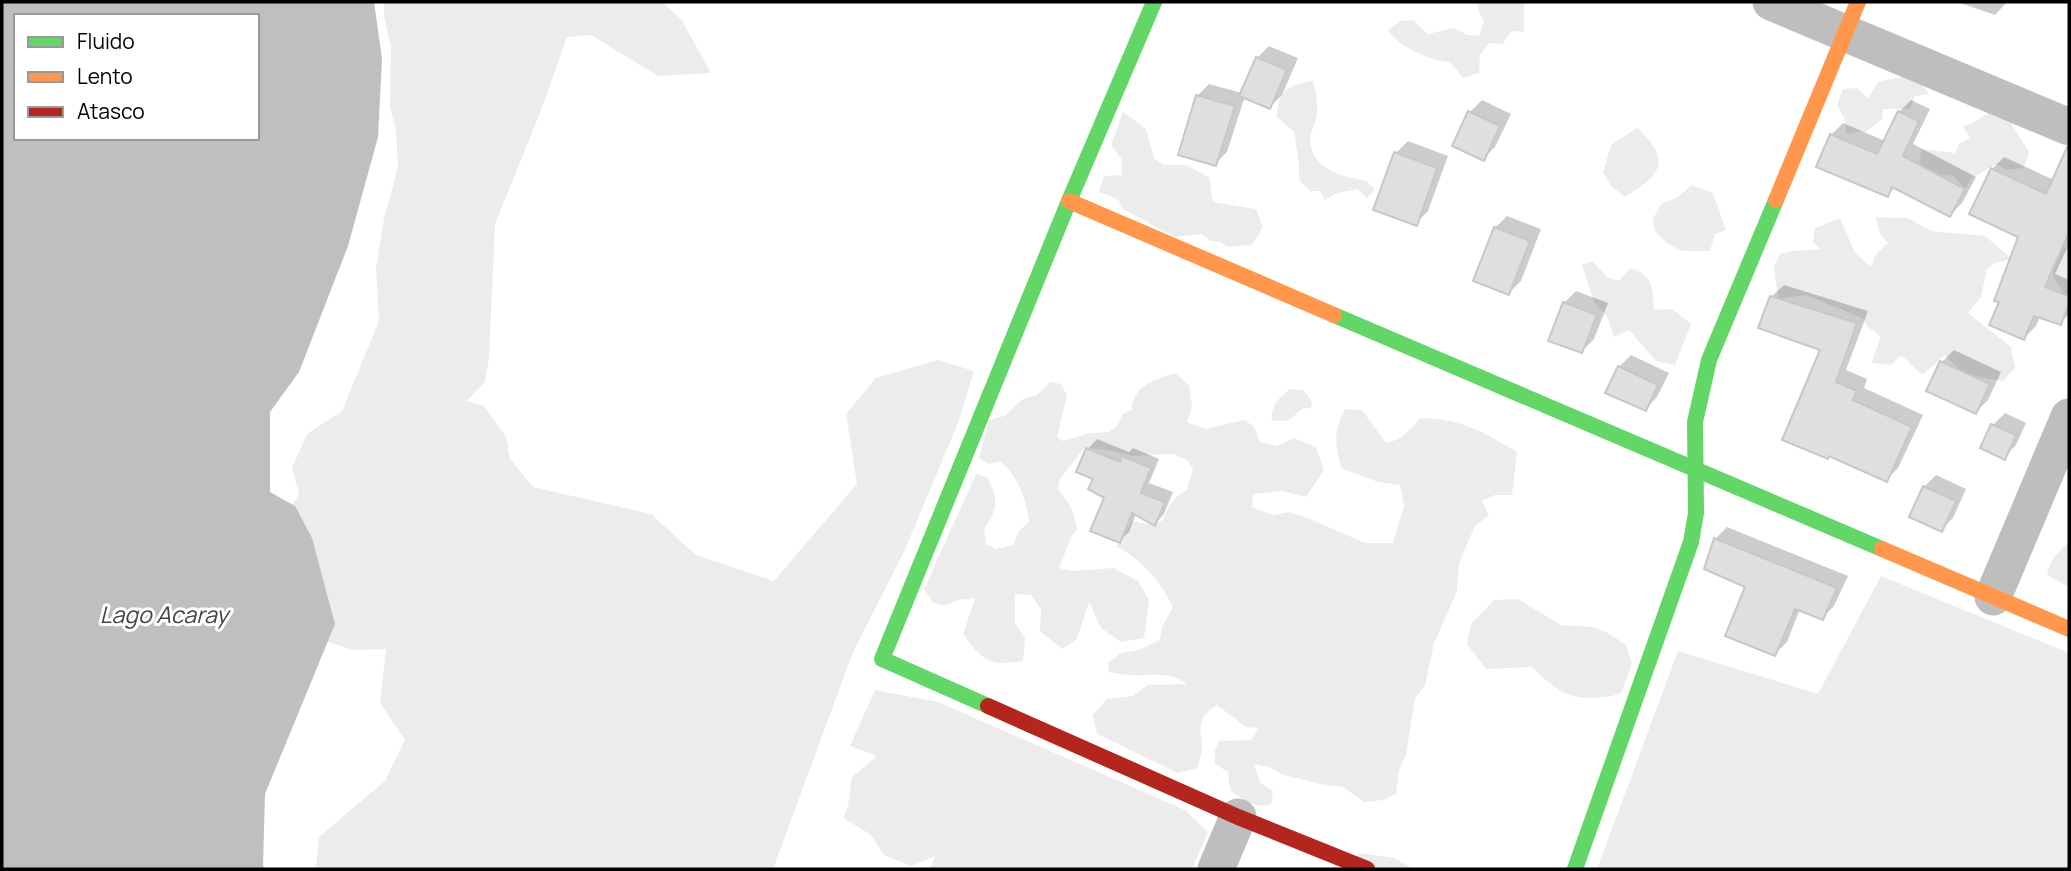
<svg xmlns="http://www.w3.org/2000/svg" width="2071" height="871" font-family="Manrope,sans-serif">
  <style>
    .green { fill: #ececec }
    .water { fill: #bfbfbf; fill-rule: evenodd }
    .shadow { fill: #0003 }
    .building { fill: #dfdfdf; stroke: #c7c7c7; stroke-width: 2 }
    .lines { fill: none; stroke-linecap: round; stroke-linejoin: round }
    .street { stroke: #bebebe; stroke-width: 37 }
    .fast { stroke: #63d668; stroke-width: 16 }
    .slow { stroke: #ff974d; stroke-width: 16 }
    .jam { stroke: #b3261e; stroke-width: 16 }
    .labels { text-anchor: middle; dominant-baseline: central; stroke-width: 6; stroke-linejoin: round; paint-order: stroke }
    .water-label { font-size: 23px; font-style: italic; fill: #444; stroke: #fff }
  </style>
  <rect width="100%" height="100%" fill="#fff"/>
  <g class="green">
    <path d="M384,2h278l19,17 30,54 -53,3 -67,-41 -24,2 -25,71 -47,116 -6,133 -4,25 -18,19 17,5 22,31 4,22 23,28 118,27 45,41 78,26 83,-97 -11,-70 30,-36 62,-18 36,11 -16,52 -54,129 -51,100 -80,217h-457l3,-32 66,-56 20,-41 -25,-37 6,-54 -34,1 -43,-15 -31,-107 21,-34 -7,-26 15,-34 35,-23 37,-90 -3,-53 8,-49 14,-52 -2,-36 -6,-24 1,-61 -7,-30z"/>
    <path d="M1477,2h47v30l-13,-1 -8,13 -14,-1 -9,12 -1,18 -16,5 -13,-16c-20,-1 -51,-15 -62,-32l13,-9 12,-1 15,14 26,-6 13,7 12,1 5,-15 -5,-9z"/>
    <path d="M1906,76l14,7 9,11 -14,2 -5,13h-27l-1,10 -15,12 -21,3 -1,-15 -8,-14 6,-16 14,-1 11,10 10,-16z"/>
    <path d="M1313,81c3,13 6,24 3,38 -1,6 -6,14 -6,21 1,30 34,37 57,41l8,9 -8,8 -10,-9 -20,4 -12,7 -5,-9h-10l-11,-11v-17l-5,-31 -17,-15c0,-27 12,-32 36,-36z"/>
    <path d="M1992,111l17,9 20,32 -5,16 -18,2 -10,-6 -24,14 -7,11 -12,-13 -34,-5 2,-22 34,4 4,-9 11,-6 -7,-12c13,-2 18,-10 29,-15z"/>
    <path d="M1123,112l23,17 8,29 10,7h22l23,12 4,25 43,7 7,18 -11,18 -25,2 -6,-5 -11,-1 -8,-7 -27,3 -52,-28 -5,-10 -19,-7 5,-16 18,-1 -1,-17 -10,-13z"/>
    <path d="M1637,128c36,33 24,46 -12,69l-14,-11 -8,-14 8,-27z"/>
    <path d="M1692,185l21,8 13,37 -11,4 -5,17h-28l-15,-8 -12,-12 -2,-12 8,-15 17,-7z"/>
    <path d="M1876,217l32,1 23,13 54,5 27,23 -17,4 -8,6 -6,28 -13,16 43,34 4,21 -12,13c-26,-4 -41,-5 -58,-26l-23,20 -21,-20 -10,10 -19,-2c2,-10 7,-17 8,-27l-12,-9 -6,-9 -56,-23 -28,4 -4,-33 6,-12c14,-5 26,-3 41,-5l-8,-7 2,-14 25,-10 15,35 16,14 5,-13 12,-11 -8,-9z"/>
    <path d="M2069,246v78h-2v-27l-12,-17 -6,-16 4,-10z"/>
    <path d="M1592,261l15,16 12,4 11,-13c23,6 23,21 24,42l18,-1 19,15 -16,41 -19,-4 -27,-31 -15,7 -7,-21 -13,-14 -12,-37z"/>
    <path d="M1175,373l14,12 3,21 -5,16 18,7 39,-9 10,6 6,16 17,4 17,-8 22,9 8,23 -18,27 -24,-6 -29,3 -1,13 20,8 17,-3 16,5 60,26h28l11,-37 -4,-21 -22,-3 -37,-14c-6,-26 -8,-36 4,-59l17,1 24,33c15,-3 24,-12 34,-25 39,0 64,14 97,34l-5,43h-17l-13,6 7,14 -14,11 -16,37 -2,28 -23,52 -9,43 -10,12 -9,57 -7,15 -3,24 -13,6 -19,2 -21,-15 -22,-3 -38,-9 -14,-8 -15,-3 6,18 13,9 -2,14c-18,3 -28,-5 -41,-15l-2,-18 -13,-8v-14l4,-9 32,-1 7,-12 -12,-1 -29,-22c-18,11 -18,20 -15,40 1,7 -3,16 -5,23l-19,5 -81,-39 -4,-19 14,-16 26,-3 15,-11 39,-1c-17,-13 -35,-8 -55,-9 -8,0 -16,-2 -23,-3l-1,-9 12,-10 19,-3 21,-10 2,-13 11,-20c-14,-28 -30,-46 -57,-61l4,-3 12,-22 21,4 10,-5c5,-14 11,-23 24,-30l6,-21 -5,-8 -14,-7 -42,2 -30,-7 -18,-1 -24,31 -2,10c11,14 17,23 19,41l-5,5 -13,33 13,3 41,-3 25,13 11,19 -5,38 -23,4 -20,-14 -12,-26 -12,37 -15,10 -22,-18 1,-22 -10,-14 -16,-1v29l10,15 -2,23c-33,6 -41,-1 -60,-27l12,-36 -17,2 -14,6 -11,-4 -9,-13 52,-115 11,3c12,23 11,31 -3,52l2,15 10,5 17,-4 6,-14 10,-9c-2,-21 -12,-48 -29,-61l-11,3 -10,-6 10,-38 15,-4 19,-17 14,-4 13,-13 11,2 6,11 -10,42 5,4 28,-8 19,-1 9,-7 5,-11 9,-5c1,-24 23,-29 43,-36z"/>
    <path d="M1290,389l13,1 8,10 1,7 -10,2 -14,12h-16c-1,-16 6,-22 18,-32z"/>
    <path d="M2069,540v47l-22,-12c6,-23 11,-18 22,-35z"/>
    <path d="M1881,576l188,77v216h-472l81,-218 140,43z"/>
    <path d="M1518,599l43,26 32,2 17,7 16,11 6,19 -11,29c-9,4 -17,4 -27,5 -29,1 -41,-11 -62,-31l-46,2 -19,-25 4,-20 23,-24z"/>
    <path d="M875,690l63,12 247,108 23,22 -16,37h-262l5,-13 -24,10 -27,-11 -14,-21 -27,-16 5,-12 4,-29 25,-21 -27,-10z"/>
    <path d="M1359,853l35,5 20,11h-64z"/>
  </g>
  <path class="water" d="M2,2h372l8,57 -4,78 -30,109 -49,126 -29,40v80l25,14 17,32 23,86 -70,170 -2,72 3,3h-264zM16,16h241v122h-241z"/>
  <g class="shadow">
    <path d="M1957,2h50l-12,13z"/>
    <path d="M1269,46l29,12 -16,37 -12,12 -25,-11 -18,56 -12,12 -18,-68 12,-12 33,9 15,-35z"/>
    <path d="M1482,100l29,14 -16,33 -12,12 -13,-47z"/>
    <path d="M1911,100l19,9 -17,35 63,33 -14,26 -12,12 -54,-28 -9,8 -56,-60 12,-12 42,18 14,-29z"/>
    <path d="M1408,141l40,15 -20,55 -12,12 -20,-70z"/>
    <path d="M2004,157l50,23 6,-12 9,-10v86l-14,30 14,6v34l-9,9 -20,-7 -4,10 -12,12 -23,-38 19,-64 -28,-67z"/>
    <path d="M1507,216l34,13 -20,52 -12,12 -14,-65z"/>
    <path d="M1784,285l84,26 -22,59 21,9 -3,9 59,27 -25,53 -12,12 -56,-26 -8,-105 -51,-52z"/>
    <path d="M1576,291l32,12 -14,36 -12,12 -18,-48z"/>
    <path d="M1954,350l47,22 -13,28 -12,12 -34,-50z"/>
    <path d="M1631,355l38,18 -12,24 -12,12 -26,-42z"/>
    <path d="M2005,413l21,10 -10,22 -12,12 -22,-9 11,-23z"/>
    <path d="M1097,439l32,13 4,-4 26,11 -10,24 24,9 -9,22 -9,10 -19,-10 -7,18 -10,9 -13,-44 -10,-19 -8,-29z"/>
    <path d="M1936,475l30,14 -13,29 -12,12 -17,-43z"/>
    <path d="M1727,527l121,49 -14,30 -12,12 -22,-9 -13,33 -12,12 -28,-68 -32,-47z"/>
  </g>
  <g class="building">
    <path d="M1256,57l31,13 -17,39 -31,-13z"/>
    <path d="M1196,95l39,11 -19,60 -38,-11z"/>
    <path d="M1468,111l32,15 -16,35 -32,-15z"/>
    <path d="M1898,111l21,10 -16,35 62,33 -15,28 -58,-30 -4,10 -72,-30 14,-33 47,20z"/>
    <path d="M2067,147l2,1v84l-24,55 24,9v7l-8,22 -27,-9 -10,24 -35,-15 10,-23 -5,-1 24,-64 -49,-23 22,-46 55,26z"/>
    <path d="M1394,152l43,16 -20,58 -44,-16z"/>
    <path d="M1494,227l36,14 -21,54 -36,-14z"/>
    <path d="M1770,296l87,27 -21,59 21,9 -4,9 59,27 -25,55 -58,-26 -1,3 -46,-19 38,-90 -62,-22z"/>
    <path d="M1563,302l34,13 -15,38 -34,-12z"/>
    <path d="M1940,361l50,23 -14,30 -50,-23z"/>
    <path d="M1618,366l40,19 -12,26 -41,-18z"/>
    <path d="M1991,424l25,11 -11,25 -25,-12z"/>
    <path d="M1086,448l34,14 2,-6 29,12 -10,25 24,9 -10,24 -23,-13 -12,30 -30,-12 14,-33 -16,-9 5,-10 -17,-7z"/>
    <path d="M1923,486l33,15 -14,31 -33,-15z"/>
    <path d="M1714,538l123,50 -14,32 -28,-11 -20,47 -50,-20 20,-49 -41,-18z"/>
  </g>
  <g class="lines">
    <g class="street">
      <path d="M1771,2l298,125"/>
      <path d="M1993,597l76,-180"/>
      <path d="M1216,869l22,-52"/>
    </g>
    <g class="fast">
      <path d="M1334,315l548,234"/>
      <path d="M988,706l-106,-47 187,-458 85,-199"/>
      <path d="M1575,869l116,-327 5,-29 -1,-91 14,-62 67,-160"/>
    </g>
    <g class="slow">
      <path d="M1776,200l82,-198"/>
      <path d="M1069,201l265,114"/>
      <path d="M1882,549l187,80"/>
    </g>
    <path class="jam" d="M988,706l250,111 129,52"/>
  </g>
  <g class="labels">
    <g class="water-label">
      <text x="164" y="614">Lago Acaray</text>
    </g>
  </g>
  <rect width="2071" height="871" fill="none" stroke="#000000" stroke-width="7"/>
  <rect x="14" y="14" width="245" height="126" fill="#ffffff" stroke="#999999" stroke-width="2"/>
  <rect x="28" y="37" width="35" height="10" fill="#63d668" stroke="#999999" stroke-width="2"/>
  <text x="77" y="49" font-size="21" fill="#000000">Fluido</text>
  <rect x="28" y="72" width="35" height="10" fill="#ff974d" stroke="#999999" stroke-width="2"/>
  <text x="77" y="84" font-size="21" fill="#000000">Lento</text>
  <rect x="28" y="107" width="35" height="10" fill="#b3261e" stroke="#999999" stroke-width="2"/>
  <text x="77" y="119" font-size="21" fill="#000000">Atasco</text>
</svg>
